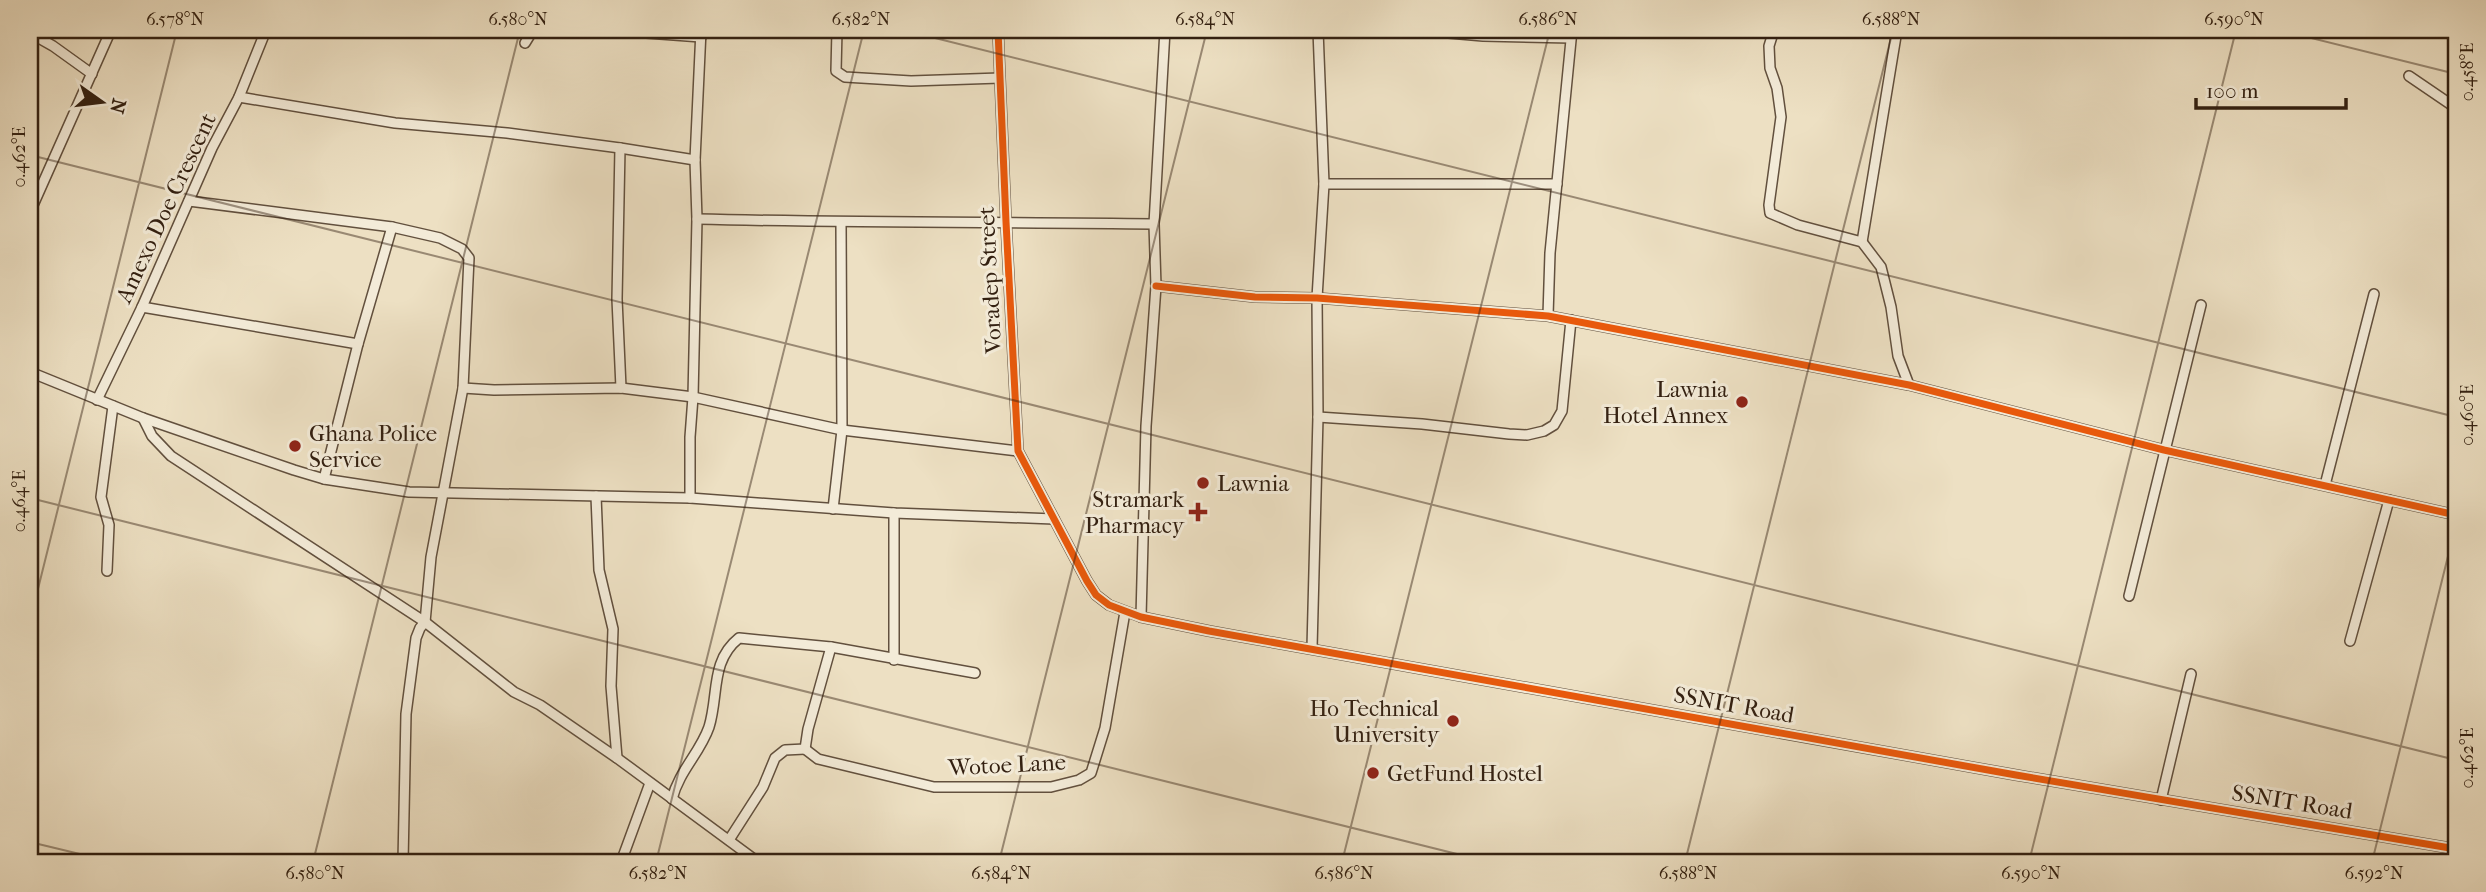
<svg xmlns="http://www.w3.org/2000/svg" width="2486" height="892" font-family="'IM FELL French Canon',serif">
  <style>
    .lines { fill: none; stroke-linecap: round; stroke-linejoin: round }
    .minor-casing { stroke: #62503e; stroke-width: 12 }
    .minor { stroke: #f3ebd8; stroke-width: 9 }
    .cycleway-casing { stroke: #f3ebd8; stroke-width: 11 }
    .cycleway { stroke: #e8590c; stroke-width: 7 }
    .ticks { fill: none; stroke: #332011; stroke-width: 2; stroke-opacity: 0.45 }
    .poi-dot { fill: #8f2418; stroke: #f3ebd8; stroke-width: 2.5 }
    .labels { text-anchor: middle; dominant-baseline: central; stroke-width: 6; stroke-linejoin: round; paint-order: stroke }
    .street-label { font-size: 23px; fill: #332011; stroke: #f3ebd8 }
    .poi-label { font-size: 23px; fill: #332011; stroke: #f3ebd8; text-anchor: end }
    .neatline { fill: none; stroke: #332011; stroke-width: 2.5 }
    .ticks-label { font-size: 18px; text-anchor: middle; fill: #332011 }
  </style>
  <rect width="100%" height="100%" fill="#ede0c3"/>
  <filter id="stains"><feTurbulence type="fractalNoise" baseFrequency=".00286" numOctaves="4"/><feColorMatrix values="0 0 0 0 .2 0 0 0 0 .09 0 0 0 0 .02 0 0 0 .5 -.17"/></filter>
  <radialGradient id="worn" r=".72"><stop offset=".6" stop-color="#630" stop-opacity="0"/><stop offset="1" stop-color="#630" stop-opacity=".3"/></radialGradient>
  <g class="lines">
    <g class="minor-casing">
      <g id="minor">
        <path d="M605,30l96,7"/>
        <path d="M837,30l-1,41 9,6 66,4 89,-3"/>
        <path d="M998,30l8,192 12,229 69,130 9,14 13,10 32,12 68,14 807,144 440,74"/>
        <path d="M1414,30l69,6 88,2"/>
        <path d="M1774,30l-5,16 1,22 7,20 4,29 -12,88 1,8 28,12 64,17 19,25 10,40 7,49 11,29"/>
        <path d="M30,33l23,13 39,28"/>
        <path d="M525,43l8,-13"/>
        <path d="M2409,76l47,32"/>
        <path d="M239,97l156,26 112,10 113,15 75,12"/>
        <path d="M620,148l-3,151 4,89"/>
        <path d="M1324,184h233"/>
        <path d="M189,201l203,26 48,11 22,11 7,9 -6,130 -32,169 -6,65 -5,6 -4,10 -10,76 -3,148"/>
        <path d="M30,212l81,-182"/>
        <path d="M697,219c152,4 305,3 457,5"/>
        <path d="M1862,242l35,-212"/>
        <path d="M1156,286l99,11 62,1 231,18 361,69 255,65 292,65"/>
        <path d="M142,307l216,37"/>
        <path d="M1548,316l2,-63 22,-223"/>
        <path d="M30,372l113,46 151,52 30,9 85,13 281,6 204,15 160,6"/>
        <path d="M463,388l31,2 127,-2 72,9 149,33 176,21"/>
        <path d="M97,400l45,-93 70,-159 27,-51 27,-67"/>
        <path d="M1318,417l104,7 87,10 18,1 17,-4 10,-6 8,-14 9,-91"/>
        <path d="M143,418l9,18 19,20 254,166 89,70 26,13 77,53 141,104"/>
        <path d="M324,479l34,-135 34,-117"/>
        <path d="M2325,485l49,-191"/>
        <path d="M596,496l3,74 14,59 -2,57 6,72"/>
        <path d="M690,498v-61l3,-40 4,-178 -2,-59 6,-130"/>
        <path d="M833,509l9,-79 -1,-207"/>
        <path d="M107,571l2,-46 -8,-28 12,-91"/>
        <path d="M2129,596l72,-291"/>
        <path d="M1141,617l5,-191 10,-140 -2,-62 11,-194"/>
        <path d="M2350,641l39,-141"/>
        <path d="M1312,648l6,-231 -1,-119 7,-114 -6,-154"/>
        <path d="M894,660v-147"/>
        <path d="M805,749l13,10 116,28h117l28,-7 12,-7 14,-45 20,-116"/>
        <path d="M672,799c7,-28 28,-46 37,-72 10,-32 1,-66 30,-89l92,9 144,26"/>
        <path d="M2161,800l30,-126"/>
        <path d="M729,840l34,-53 12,-29 10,-8 20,-1 3,-20 23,-82"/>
        <path d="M621,862l29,-79"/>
      </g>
    </g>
    <use href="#minor" class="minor"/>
    <g class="cycleway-casing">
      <g id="cycleway">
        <path d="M998,30l8,192 12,229 69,130 9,14 13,10 32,12 68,14 807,144 440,74"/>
        <path d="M1156,286l99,11 62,1 231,18 361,69 255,65 292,65"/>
      </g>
    </g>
    <use href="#cycleway" class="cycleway"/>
  </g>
  <path class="ticks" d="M903,30l1553,387M2279,30l177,44M30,155l2426,605M30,498l1459,364M30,621l147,-591M30,842l83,20M313,862l207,-832M656,862l208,-832M999,862l208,-832M1342,862l208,-832M1685,862l208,-832M2029,862l207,-832M2372,862l84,-338"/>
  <g class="poi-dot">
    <circle cx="1742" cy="402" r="7"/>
    <circle cx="295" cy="446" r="7"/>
    <circle cx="1203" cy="483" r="7"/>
    <path d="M1194.5 501.5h7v7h7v7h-7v7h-7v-7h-7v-7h7z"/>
    <circle cx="1453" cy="721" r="7"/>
    <circle cx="1373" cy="773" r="7"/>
  </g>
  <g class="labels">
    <g class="street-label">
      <text transform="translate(166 208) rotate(-65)">Amexo Doe Crescent</text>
      <text transform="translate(990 280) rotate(-93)">Voradep Street</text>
      <text transform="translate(1734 705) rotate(10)">SSNIT Road</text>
      <text transform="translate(1007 765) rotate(-3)">Wotoe Lane</text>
      <text transform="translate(2292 802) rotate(9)">SSNIT Road</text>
    </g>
    <g class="poi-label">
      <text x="1728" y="389">Lawnia<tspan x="1728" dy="26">Hotel Annex</tspan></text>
      <text x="309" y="433" text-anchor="start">Ghana Police<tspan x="309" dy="26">Service</tspan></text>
      <text x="1217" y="483" text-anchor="start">Lawnia</text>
      <text x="1184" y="499">Stramark<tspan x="1184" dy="26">Pharmacy</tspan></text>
      <text x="1439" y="708">Ho Technical<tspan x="1439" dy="26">University</tspan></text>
      <text x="1387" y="773" text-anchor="start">GetFund Hostel</text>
    </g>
  </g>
  <rect width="2486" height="892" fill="none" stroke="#ede0c3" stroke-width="77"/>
  <g transform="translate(102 102) rotate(104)" stroke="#f3ebd8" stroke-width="5" paint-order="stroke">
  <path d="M0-5L12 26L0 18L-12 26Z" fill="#332011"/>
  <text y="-10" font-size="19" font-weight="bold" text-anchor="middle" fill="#332011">N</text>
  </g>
  <path d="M2196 98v10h150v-10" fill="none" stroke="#332011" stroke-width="3.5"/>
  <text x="2206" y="98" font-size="21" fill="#332011" stroke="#f3ebd8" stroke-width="5" paint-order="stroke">100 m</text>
  <rect x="38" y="38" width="2410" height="816" class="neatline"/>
  <g class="ticks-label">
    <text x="175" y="25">6.578°N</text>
    <text x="518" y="25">6.580°N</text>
    <text x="861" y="25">6.582°N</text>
    <text x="1205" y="25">6.584°N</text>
    <text x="1548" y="25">6.586°N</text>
    <text x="1891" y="25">6.588°N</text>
    <text x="2234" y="25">6.590°N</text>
    <text transform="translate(2467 72) rotate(-90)" y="6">0.458°E</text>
    <text transform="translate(19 157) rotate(-90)" y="6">0.462°E</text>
    <text transform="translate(2467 415) rotate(-90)" y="6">0.460°E</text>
    <text transform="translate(19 501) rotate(-90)" y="6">0.464°E</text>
    <text transform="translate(2467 758) rotate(-90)" y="6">0.462°E</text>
    <text x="315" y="879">6.580°N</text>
    <text x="658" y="879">6.582°N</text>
    <text x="1001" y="879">6.584°N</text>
    <text x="1344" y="879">6.586°N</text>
    <text x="1688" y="879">6.588°N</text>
    <text x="2031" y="879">6.590°N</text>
    <text x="2374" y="879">6.592°N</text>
  </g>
  <rect width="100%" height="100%" filter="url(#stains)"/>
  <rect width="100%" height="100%" fill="url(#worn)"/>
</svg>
